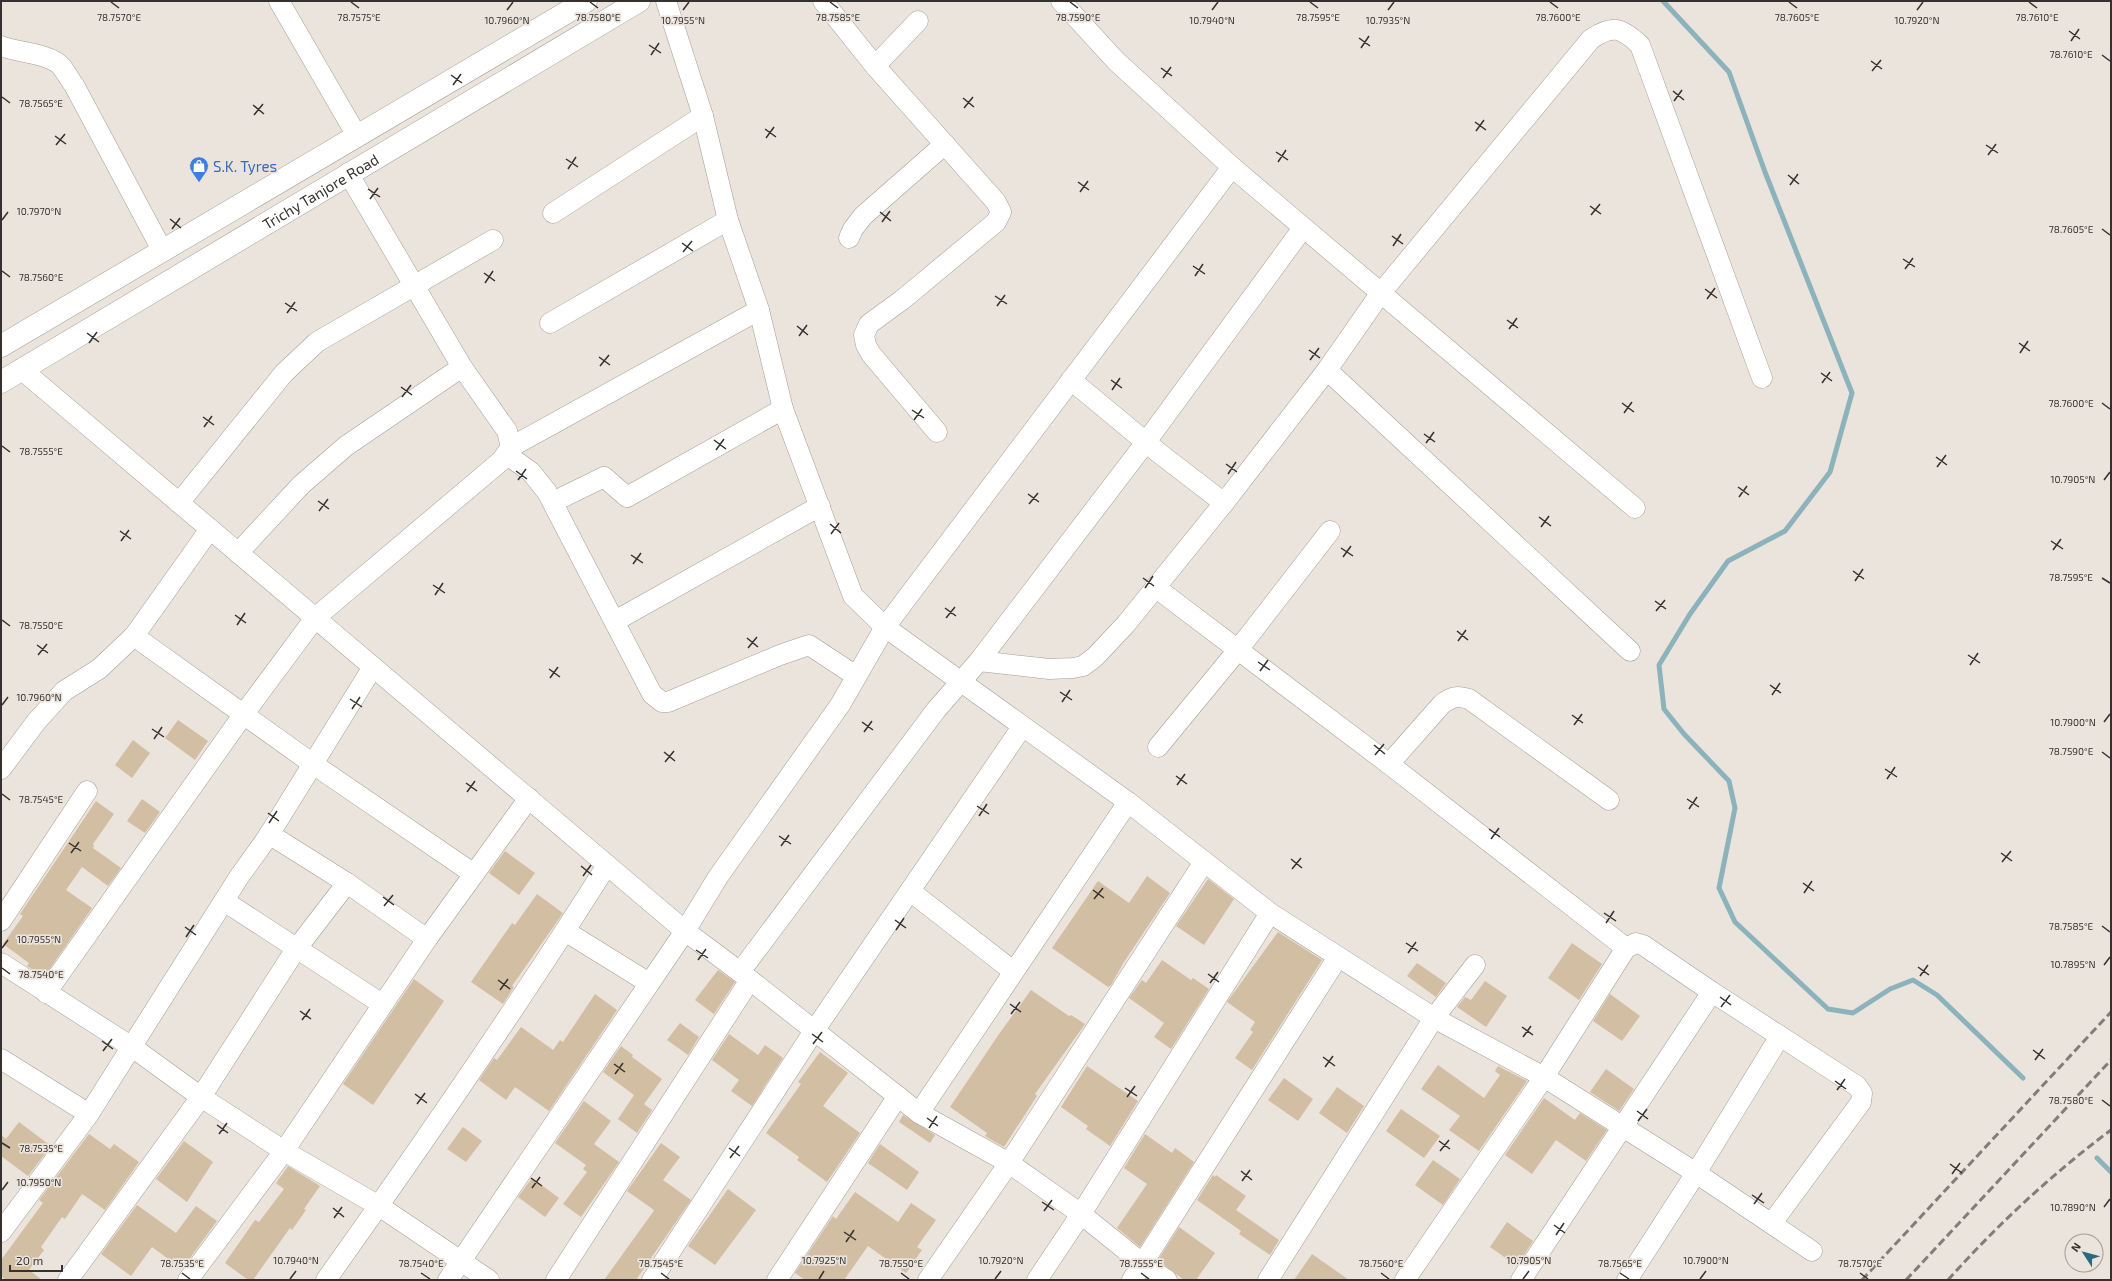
<svg xmlns="http://www.w3.org/2000/svg" width="2112" height="1281" font-family="'Exo 2',sans-serif">
  <style>
    .lines { fill: none; stroke-linecap: round; stroke-linejoin: round }
    .stream { stroke: #8cb3bc; stroke-width: 5 }
    .building { fill: #d2bea2 }
    .minor-casing { stroke: #a59e96; stroke-width: 21 }
    .highway-casing { stroke: #a59e96; stroke-width: 23 }
    .minor { stroke: #fff; stroke-width: 20 }
    .highway { stroke: #fff; stroke-width: 22 }
    .rail { stroke: #827d78; stroke-width: 3; stroke-dasharray: 8 4; stroke-linecap: butt }
    .ticks { fill: none; stroke: #34312e; stroke-width: 1.5 }
    .labels { text-anchor: middle; dominant-baseline: central; stroke-width: 3.5; stroke-linejoin: round; paint-order: stroke }
    .shop-label { font-size: 15px; fill: #366cbe; stroke: #ebe4dc; text-anchor: start }
    .street-label { font-size: 15px; fill: #34312e; stroke: #ebe4dc }
    .ticks-label { font-size: 10px; text-anchor: middle; fill: #34312e; stroke: #ebe4dc; stroke-width: 3.5; stroke-linejoin: round; paint-order: stroke }
  </style>
  <rect width="100%" height="100%" fill="#ebe4dc"/>
  <g class="lines">
    <g class="stream">
      <path d="M1663,1l66,71 36,100 87,221 -22,79 -45,59 -57,30 -38,53 -31,51 5,44 20,25 45,47 6,27 -16,80 16,34 93,87 25,4 37,-24 23,-9 24,15 86,83"/>
      <path d="M2097,1158l14,14"/>
    </g>
  </g>
  <g class="building">
    <path d="M178,720l30,21 -13,19 -30,-22z"/>
    <path d="M133,740l17,13 -18,25 -17,-13z"/>
    <path d="M142,799l18,13 -15,21 -18,-12z"/>
    <path d="M96,801l18,13 -21,30 1,2 -1,2 28,20 -13,18 -26,-19 -16,23 26,18 -48,69 -17,-11 2,-3 -26,-19 20,-28 -3,-2z"/>
    <path d="M505,851l30,22 -16,22 -30,-22z"/>
    <path d="M1147,876l23,17 -46,69 -13,23 -3,2 -56,-39 46,-67 31,22z"/>
    <path d="M1208,879l26,20 -30,46 -28,-19z"/>
    <path d="M537,894l26,19 -51,73 2,1 -11,17 -32,-22 41,-59 3,2z"/>
    <path d="M1278,932l44,28 -70,110 -17,-12 18,-26 -3,-2 5,-8 -28,-20z"/>
    <path d="M1572,943l30,21 -23,36 -31,-22z"/>
    <path d="M1162,960l29,20 2,-2 16,11 -38,60 -17,-12 10,-14 -35,-25 13,-18 4,3z"/>
    <path d="M1417,963l29,20 -10,14 -29,-21z"/>
    <path d="M718,970l17,12 -21,32 -19,-14z"/>
    <path d="M414,979l30,22 -71,104 -30,-21z"/>
    <path d="M1485,981l22,15 -21,31 -29,-20 8,-10 6,3z"/>
    <path d="M1031,990l38,26 2,-1 14,9 -50,70 2,2 -33,51 -19,-11 2,-3 -37,-26 49,-73z"/>
    <path d="M595,994l22,16 -68,101 -34,-24 -9,13 -27,-20 15,-22 3,2 24,-33 32,23 7,-10 3,2z"/>
    <path d="M1610,994l30,22 -18,25 -29,-20z"/>
    <path d="M680,1023l19,14 -11,18 -21,-15z"/>
    <path d="M729,1034l29,21 7,-10 18,13 -31,48 -21,-15 8,-11 -27,-20z"/>
    <path d="M621,1046l12,9 -1,2 30,22 -18,25 8,6 -15,23 -19,-14 16,-24 -31,-23z"/>
    <path d="M820,1052l28,21 -25,33 37,27 -33,49 -30,-22 2,-3 -33,-24 35,-49 -3,-2z"/>
    <path d="M1438,1065l46,33 16,-23 -5,-4 3,-5 29,15 -48,70 -30,-21 11,-14 -39,-27z"/>
    <path d="M1087,1066l51,35 -28,45 -24,-17 2,-3 -27,-19z"/>
    <path d="M1606,1069l28,20 -15,22 -29,-19z"/>
    <path d="M1284,1078l29,21 -15,22 -30,-21z"/>
    <path d="M1337,1087l27,19 -17,27 -28,-20z"/>
    <path d="M1544,1098l31,22 5,-7 27,17 -21,31 -30,-21 -24,34 -27,-19z"/>
    <path d="M584,1101l27,20 -17,23 25,18 -38,55 -18,-13 24,-32 -4,-3 3,-4 -31,-22z"/>
    <path d="M1401,1109l39,27 -16,22 -38,-27z"/>
    <path d="M903,1115l32,20 -5,8 -31,-21z"/>
    <path d="M19,1122l32,24 -23,30 -27,-20v-21l5,4z"/>
    <path d="M463,1127l19,14 -16,21 -19,-13z"/>
    <path d="M89,1134l21,15 4,-5 25,18 -34,48 -23,-16 -17,25 -3,-2 -21,30 3,3 -15,20 13,10h-36l-5,-4v-16l42,-57 -4,-3z"/>
    <path d="M1145,1134l27,19 3,-5 19,14 -54,85 -23,-19 30,-44 -23,-16z"/>
    <path d="M184,1141l29,21 -26,40 -31,-23z"/>
    <path d="M661,1143l19,14 -17,23 28,20 -55,80h-32l49,-68 1,-2 -27,-19z"/>
    <path d="M880,1144l39,28 -12,18 -39,-27z"/>
    <path d="M1433,1160l27,19 -17,26 -28,-20z"/>
    <path d="M288,1166l32,20 -16,23 2,1 -14,20 -2,-2 -37,52h-5l-23,-17 30,-43 4,2 25,-33 -8,-6z"/>
    <path d="M1213,1175l2,2 1,-2 30,21 -10,14 43,30 -9,15 -31,-21 2,-3 -44,-31z"/>
    <path d="M532,1178l27,20 -14,19 -27,-20z"/>
    <path d="M728,1189l28,21 -41,55 -27,-19z"/>
    <path d="M855,1192l43,30 13,-19 25,17 -19,27 5,3 -16,23 -38,-27 -24,34h-39l-10,-7 38,-57 3,3z"/>
    <path d="M137,1205l39,28 20,-27 21,15 -35,48 -30,-22 -21,29 -30,-22z"/>
    <path d="M1507,1222l26,19 -16,25 -27,-19z"/>
    <path d="M1179,1227l36,26 -19,27h-12l-26,-20z"/>
    <path d="M1312,1254l37,26h-55z"/>
  </g>
  <g class="lines">
    <g class="minor-casing">
      <g id="minor">
        <path d="M279,1l78,135"/>
        <path d="M666,1l37,115 25,104 31,90 24,99 70,187 32,31 243,175 142,111 164,105 110,59 152,96 -69,107"/>
        <path d="M823,1l52,65 121,136 5,10 -5,10 -94,78 -33,24 -5,11 2,10 5,9 66,78"/>
        <path d="M1061,1l55,60 116,106 403,341"/>
        <path d="M1,46c17,7 48,7 60,20 5,6 8,13 13,19l88,165"/>
        <path d="M875,66l43,-45"/>
        <path d="M553,213l150,-97"/>
        <path d="M849,238l4,-9 10,-13 82,-72"/>
        <path d="M550,323l178,-103"/>
        <path d="M21,369l664,562 55,41 179,141 90,50 72,51 189,-301"/>
        <path d="M1327,370l303,281"/>
        <path d="M1071,380l88,73 65,50"/>
        <path d="M511,447l248,-137"/>
        <path d="M506,454l25,18 16,20 105,202 10,8h6l112,-47 29,-10 47,31"/>
        <path d="M553,502l51,-25 23,20 156,-88"/>
        <path d="M179,503l105,-130 33,-31 176,-102"/>
        <path d="M238,553l63,-68 45,-39 116,-79"/>
        <path d="M1155,587l234,177 237,184"/>
        <path d="M615,621l205,-115"/>
        <path d="M134,636l179,128 161,110"/>
        <path d="M979,661l70,8 24,-1 10,-2 12,-9 31,-33 98,-121 103,-133 53,-76 211,-255c22,-15 31,-11 49,6l122,333"/>
        <path d="M1158,747l79,-96 93,-120"/>
        <path d="M1389,764l53,-60c10,-7 15,-9 27,-5l140,101"/>
        <path d="M1,769l35,-47 28,-31 35,-22 35,-33 76,-107"/>
        <path d="M269,834l78,49 80,56"/>
        <path d="M910,891l103,80"/>
        <path d="M224,901l158,103"/>
        <path d="M1,921l86,-130"/>
        <path d="M565,931l84,52"/>
        <path d="M1,963l131,84 69,50 83,54 95,55 110,74"/>
        <path d="M740,972l196,-262 43,-49 167,-219 157,-214"/>
        <path d="M46,993l197,-278 72,-97 186,-157 10,-14 -4,-16 -45,-64 -114,-194"/>
        <path d="M1780,1036l-84,137 116,78"/>
        <path d="M1,1059l88,55"/>
        <path d="M919,1113l209,-311"/>
        <path d="M1,1232l88,-118 150,-237 28,-39 106,-171"/>
        <path d="M68,1280l133,-183 93,-145 53,-69"/>
        <path d="M188,1280l96,-129 143,-212 102,-141"/>
        <path d="M326,1280c97,-136 192,-274 281,-415"/>
        <path d="M448,1280l237,-349 33,-54 122,-172 45,-78 347,-460"/>
        <path d="M556,1280l194,-300"/>
        <path d="M652,1280l162,-249 208,-304"/>
        <path d="M777,1280l121,-184"/>
        <path d="M928,1280l81,-117 195,-301"/>
        <path d="M1037,1280l44,-66 62,50 24,16"/>
        <path d="M1132,1280l206,-323"/>
        <path d="M1268,1280l166,-262 41,-53"/>
        <path d="M1405,1280l139,-203 82,-129 10,-5 7,2 69,47 145,94 5,7 -1,9 -89,121"/>
        <path d="M1521,1280l191,-288"/>
      </g>
    </g>
    <g class="highway-casing">
      <g id="highway">
        <path d="M1,346l585,-345"/>
        <path id="s1" d="M1,382l638,-381"/>
      </g>
    </g>
    <use href="#minor" class="minor"/>
    <use href="#highway" class="highway"/>
    <g class="rail">
      <path d="M1862,1280l249,-268"/>
      <path d="M1906,1280l205,-220"/>
      <path d="M1948,1280c49,-55 104,-106 163,-150"/>
    </g>
  </g>
  <path class="ticks" d="M111,2l8,6M351,2l8,6M590,2l8,6M830,2l8,6M1070,2l8,6M1310,2l8,6M1550,2l8,6M1789,2l8,6M2029,2l8,6M507,10l6,-8M683,10l6,-8M1212,10l6,-8M1388,10l6,-8M1917,10l6,-8M2069,31l11,8M1359,38l11,8M2071,41l8,-12M649,45l12,8M1361,48l8,-12M651,55l8,-12M2102,55l8,6M1871,61l11,8M1161,68l11,8M1872,71l9,-11M451,75l11,8M1163,78l8,-11M453,85l8,-11M1673,91l11,9M2,97l8,6M963,98l11,9M1674,101l8,-11M253,105l11,9M964,108l9,-11M254,115l9,-11M1475,122l11,8M765,129l11,8M1476,131l8,-11M55,136l11,8M766,138l8,-11M56,145l9,-11M1986,145l12,8M1276,152l12,8M1988,155l8,-11M566,159l12,8M1278,162l8,-12M568,169l8,-12M1788,175l11,9M1078,182l11,8M1790,185l8,-11M368,189l12,8M1080,192l8,-11M370,199l8,-11M1590,206l11,8M880,212l11,9M1591,215l9,-11M170,219l11,9M2,220l6,-8M882,222l8,-11M172,229l8,-11M2102,229l8,6M1392,236l11,8M682,243l11,8M1393,246l8,-12M683,252l9,-11M1903,259l12,8M1193,266l12,8M1905,269l8,-11M2,271l8,6M484,273l11,8M1195,276l8,-12M485,283l8,-12M1705,289l12,9M995,296l12,8M1707,299l8,-11M285,303l12,8M997,306l8,-11M287,313l8,-11M1507,320l11,8M797,326l11,9M1509,329l8,-11M87,333l12,9M799,336l8,-11M89,343l8,-11M2019,343l11,8M1309,350l11,8M2020,353l8,-12M599,357l11,8M1310,360l9,-12M600,366l9,-11M1821,373l11,8M1111,380l11,8M1822,383l8,-11M401,387l11,8M1112,390l8,-12M402,397l9,-12M1622,403l12,9M2102,403l8,6M912,410l12,8M1624,413l8,-11M203,417l11,8M914,420l8,-11M204,427l8,-11M1424,434l11,8M714,440l12,9M1426,443l8,-11M2,446l8,6M716,450l8,-11M1936,457l11,8M1226,464l11,8M1937,467l9,-12M516,471l11,8M1228,474l8,-12M518,480l8,-11M2104,480l6,-8M1738,487l11,8M1028,494l11,8M1739,497l8,-11M318,501l11,8M1029,504l9,-11M319,511l9,-12M1539,517l12,9M830,524l11,9M1541,527l8,-11M120,531l11,8M831,534l8,-11M121,541l8,-11M2051,541l12,8M1341,548l12,8M2053,550l8,-11M631,555l12,8M1343,557l8,-11M633,564l8,-11M1853,571l11,8M1143,578l11,8M2102,578l8,5M1855,581l8,-12M433,585l12,8M1145,588l8,-12M435,595l8,-12M1655,601l11,8M945,608l11,8M1656,611l9,-11M235,615l11,8M946,618l9,-11M2,620l8,6M237,625l8,-12M1457,631l11,9M747,638l11,9M1458,641l8,-11M37,645l11,8M748,648l9,-11M38,655l9,-11M1968,655l12,8M1258,662l12,8M1970,665l8,-12M549,669l11,8M1260,671l8,-11M550,678l8,-11M1770,685l11,8M1060,692l12,8M1772,695l8,-12M350,699l12,8M1062,702l8,-12M2,705l6,-8M352,709l8,-12M1572,715l11,8M862,722l11,8M2104,722l6,-8M1574,725l8,-11M152,729l12,8M864,732l8,-11M154,739l8,-12M1374,745l11,9M664,752l11,9M2102,752l8,6M1375,755l9,-11M665,762l9,-11M1885,769l12,8M1176,776l11,8M1887,779l8,-12M466,783l11,8M1177,785l8,-11M467,792l8,-11M2,794l8,6M1687,799l12,8M977,806l12,8M1689,809l8,-12M268,813l11,8M979,816l8,-12M269,823l8,-12M1489,829l11,8M779,836l12,8M1491,839l8,-11M69,843l12,8M781,846l8,-11M71,853l8,-11M2001,853l11,8M1291,859l11,9M2002,862l9,-11M581,866l11,9M1292,869l9,-11M583,876l8,-11M1803,883l11,8M1093,890l11,8M1804,893l8,-12M383,897l11,8M1094,899l9,-11M384,906l9,-11M1604,913l12,8M895,920l11,8M1606,923l8,-12M2102,926l8,6M185,927l11,8M896,930l8,-12M186,937l8,-12M1406,943l12,8M2,948l6,-8M696,950l12,8M1408,953l8,-11M698,960l8,-11M2104,965l6,-8M1918,967l11,8M2,968l8,6M1208,974l11,8M1920,976l8,-11M498,980l12,9M1210,983l8,-11M500,990l8,-11M1720,997l11,8M1010,1004l11,8M1721,1007l9,-12M300,1011l11,8M1011,1014l9,-12M302,1020l8,-11M1522,1027l11,8M812,1034l11,8M1523,1037l8,-11M102,1041l11,8M813,1044l9,-12M2033,1050l12,9M103,1051l9,-12M1323,1057l12,9M2035,1060l8,-11M614,1064l11,8M1325,1067l8,-11M615,1074l8,-11M1835,1081l11,8M1125,1088l12,8M1837,1090l8,-11M415,1094l12,9M1127,1097l8,-11M2102,1100l8,6M417,1104l8,-11M1637,1111l11,8M927,1118l11,8M1638,1121l9,-12M217,1125l11,8M929,1128l8,-12M219,1134l8,-11M1439,1141l11,8M2,1143l8,5M729,1148l11,8M1440,1151l9,-11M730,1158l9,-12M1950,1164l12,9M1241,1171l11,9M1952,1174l8,-11M531,1178l11,8M1242,1181l8,-11M532,1188l8,-11M2,1190l6,-8M1752,1195l12,8M1042,1202l12,8M1754,1204l8,-11M2104,1207l6,-8M333,1208l11,9M1044,1211l8,-11M334,1218l8,-11M1554,1225l11,8M844,1232l12,8M1556,1235l8,-12M846,1242l8,-12M182,1273l8,6M421,1273l9,6M661,1273l8,6M901,1273l8,6M1141,1273l8,6M1381,1273l8,6M1620,1273l9,6M1860,1273l8,6M290,1279l6,-8M819,1279l5,-8M995,1279l6,-8M1523,1279l6,-8M1700,1279l6,-8"/>
  <defs>
    <g id="shop-pin" transform="scale(1)"><path d="M0 17L-7.5 6A9.5 9.5 0 1 1 7.5 6Z" fill="#3f7fe0" stroke="#ebe4dc"/><path d="M-5-2.5h2.3a2.7 3.5 0 0 1 5.4 0H5L5.5 6h-11ZM-1.5-2.5h3a1.5 2.3 0 0 0-3 0Z" fill="#fff"/></g>
  </defs>
  <g fill-rule="evenodd">
    <use href="#shop-pin" x="199" y="166"/>
  </g>
  <g class="labels">
    <g class="shop-label">
      <text x="213" y="166">S.K. Tyres</text>
    </g>
    <g class="street-label">
      <text stroke="none"><textPath href="#s1" startOffset="372">Trichy Tanjore Road</textPath></text>
    </g>
  </g>
  <g class="ticks-label">
    <text x="1318" y="21">78.7595°E</text>
    <text x="119" y="21">78.7570°E</text>
    <text x="359" y="21">78.7575°E</text>
    <text x="598" y="21">78.7580°E</text>
    <text x="838" y="21">78.7585°E</text>
    <text x="1078" y="21">78.7590°E</text>
    <text x="1558" y="21">78.7600°E</text>
    <text x="1797" y="21">78.7605°E</text>
    <text x="2037" y="21">78.7610°E</text>
    <text x="683" y="24">10.7955°N</text>
    <text x="507" y="24">10.7960°N</text>
    <text x="1212" y="24">10.7940°N</text>
    <text x="1388" y="24">10.7935°N</text>
    <text x="1917" y="24">10.7920°N</text>
    <text x="2071" y="58">78.7610°E</text>
    <text x="41" y="107">78.7565°E</text>
    <text x="39" y="215">10.7970°N</text>
    <text x="2071" y="233">78.7605°E</text>
    <text x="41" y="281">78.7560°E</text>
    <text x="2071" y="407">78.7600°E</text>
    <text x="41" y="455">78.7555°E</text>
    <text x="2073" y="483">10.7905°N</text>
    <text x="2071" y="581">78.7595°E</text>
    <text x="41" y="629">78.7550°E</text>
    <text x="39" y="701">10.7960°N</text>
    <text x="2073" y="726">10.7900°N</text>
    <text x="2071" y="755">78.7590°E</text>
    <text x="41" y="803">78.7545°E</text>
    <text x="2071" y="930">78.7585°E</text>
    <text x="39" y="943">10.7955°N</text>
    <text x="2073" y="968">10.7895°N</text>
    <text x="41" y="978">78.7540°E</text>
    <text x="2071" y="1104">78.7580°E</text>
    <text x="41" y="1152">78.7535°E</text>
    <text x="39" y="1186">10.7950°N</text>
    <text x="2073" y="1211">10.7890°N</text>
    <text x="296" y="1264">10.7940°N</text>
    <text x="824" y="1264">10.7925°N</text>
    <text x="1001" y="1264">10.7920°N</text>
    <text x="1529" y="1264">10.7905°N</text>
    <text x="1706" y="1264">10.7900°N</text>
    <text x="182" y="1267">78.7535°E</text>
    <text x="421" y="1267">78.7540°E</text>
    <text x="661" y="1267">78.7545°E</text>
    <text x="901" y="1267">78.7550°E</text>
    <text x="1141" y="1267">78.7555°E</text>
    <text x="1381" y="1267">78.7560°E</text>
    <text x="1620" y="1267">78.7565°E</text>
    <text x="1860" y="1267">78.7570°E</text>
  </g>
  <rect width="2112" height="1281" fill="none" stroke="#34312e" stroke-width="4"/>
  <g transform="translate(2084 1253) rotate(306)"><circle r="19" fill="#ebe4dc" stroke="#a29c96"/>
  <path d="M0-3L7 15L0 10L-7 15Z" fill="#296a7d"/>
  <text y="-6" font-size="11" font-weight="bold" text-anchor="middle" fill="#34312e">N</text>
  </g>
  <path d="M10 1265v6h52v-6" fill="none" stroke="#34312e" stroke-width="2"/>
  <text x="16" y="1265" font-size="12" fill="#34312e" stroke="#ebe4dc" stroke-width="3" paint-order="stroke">20 m</text>
</svg>
